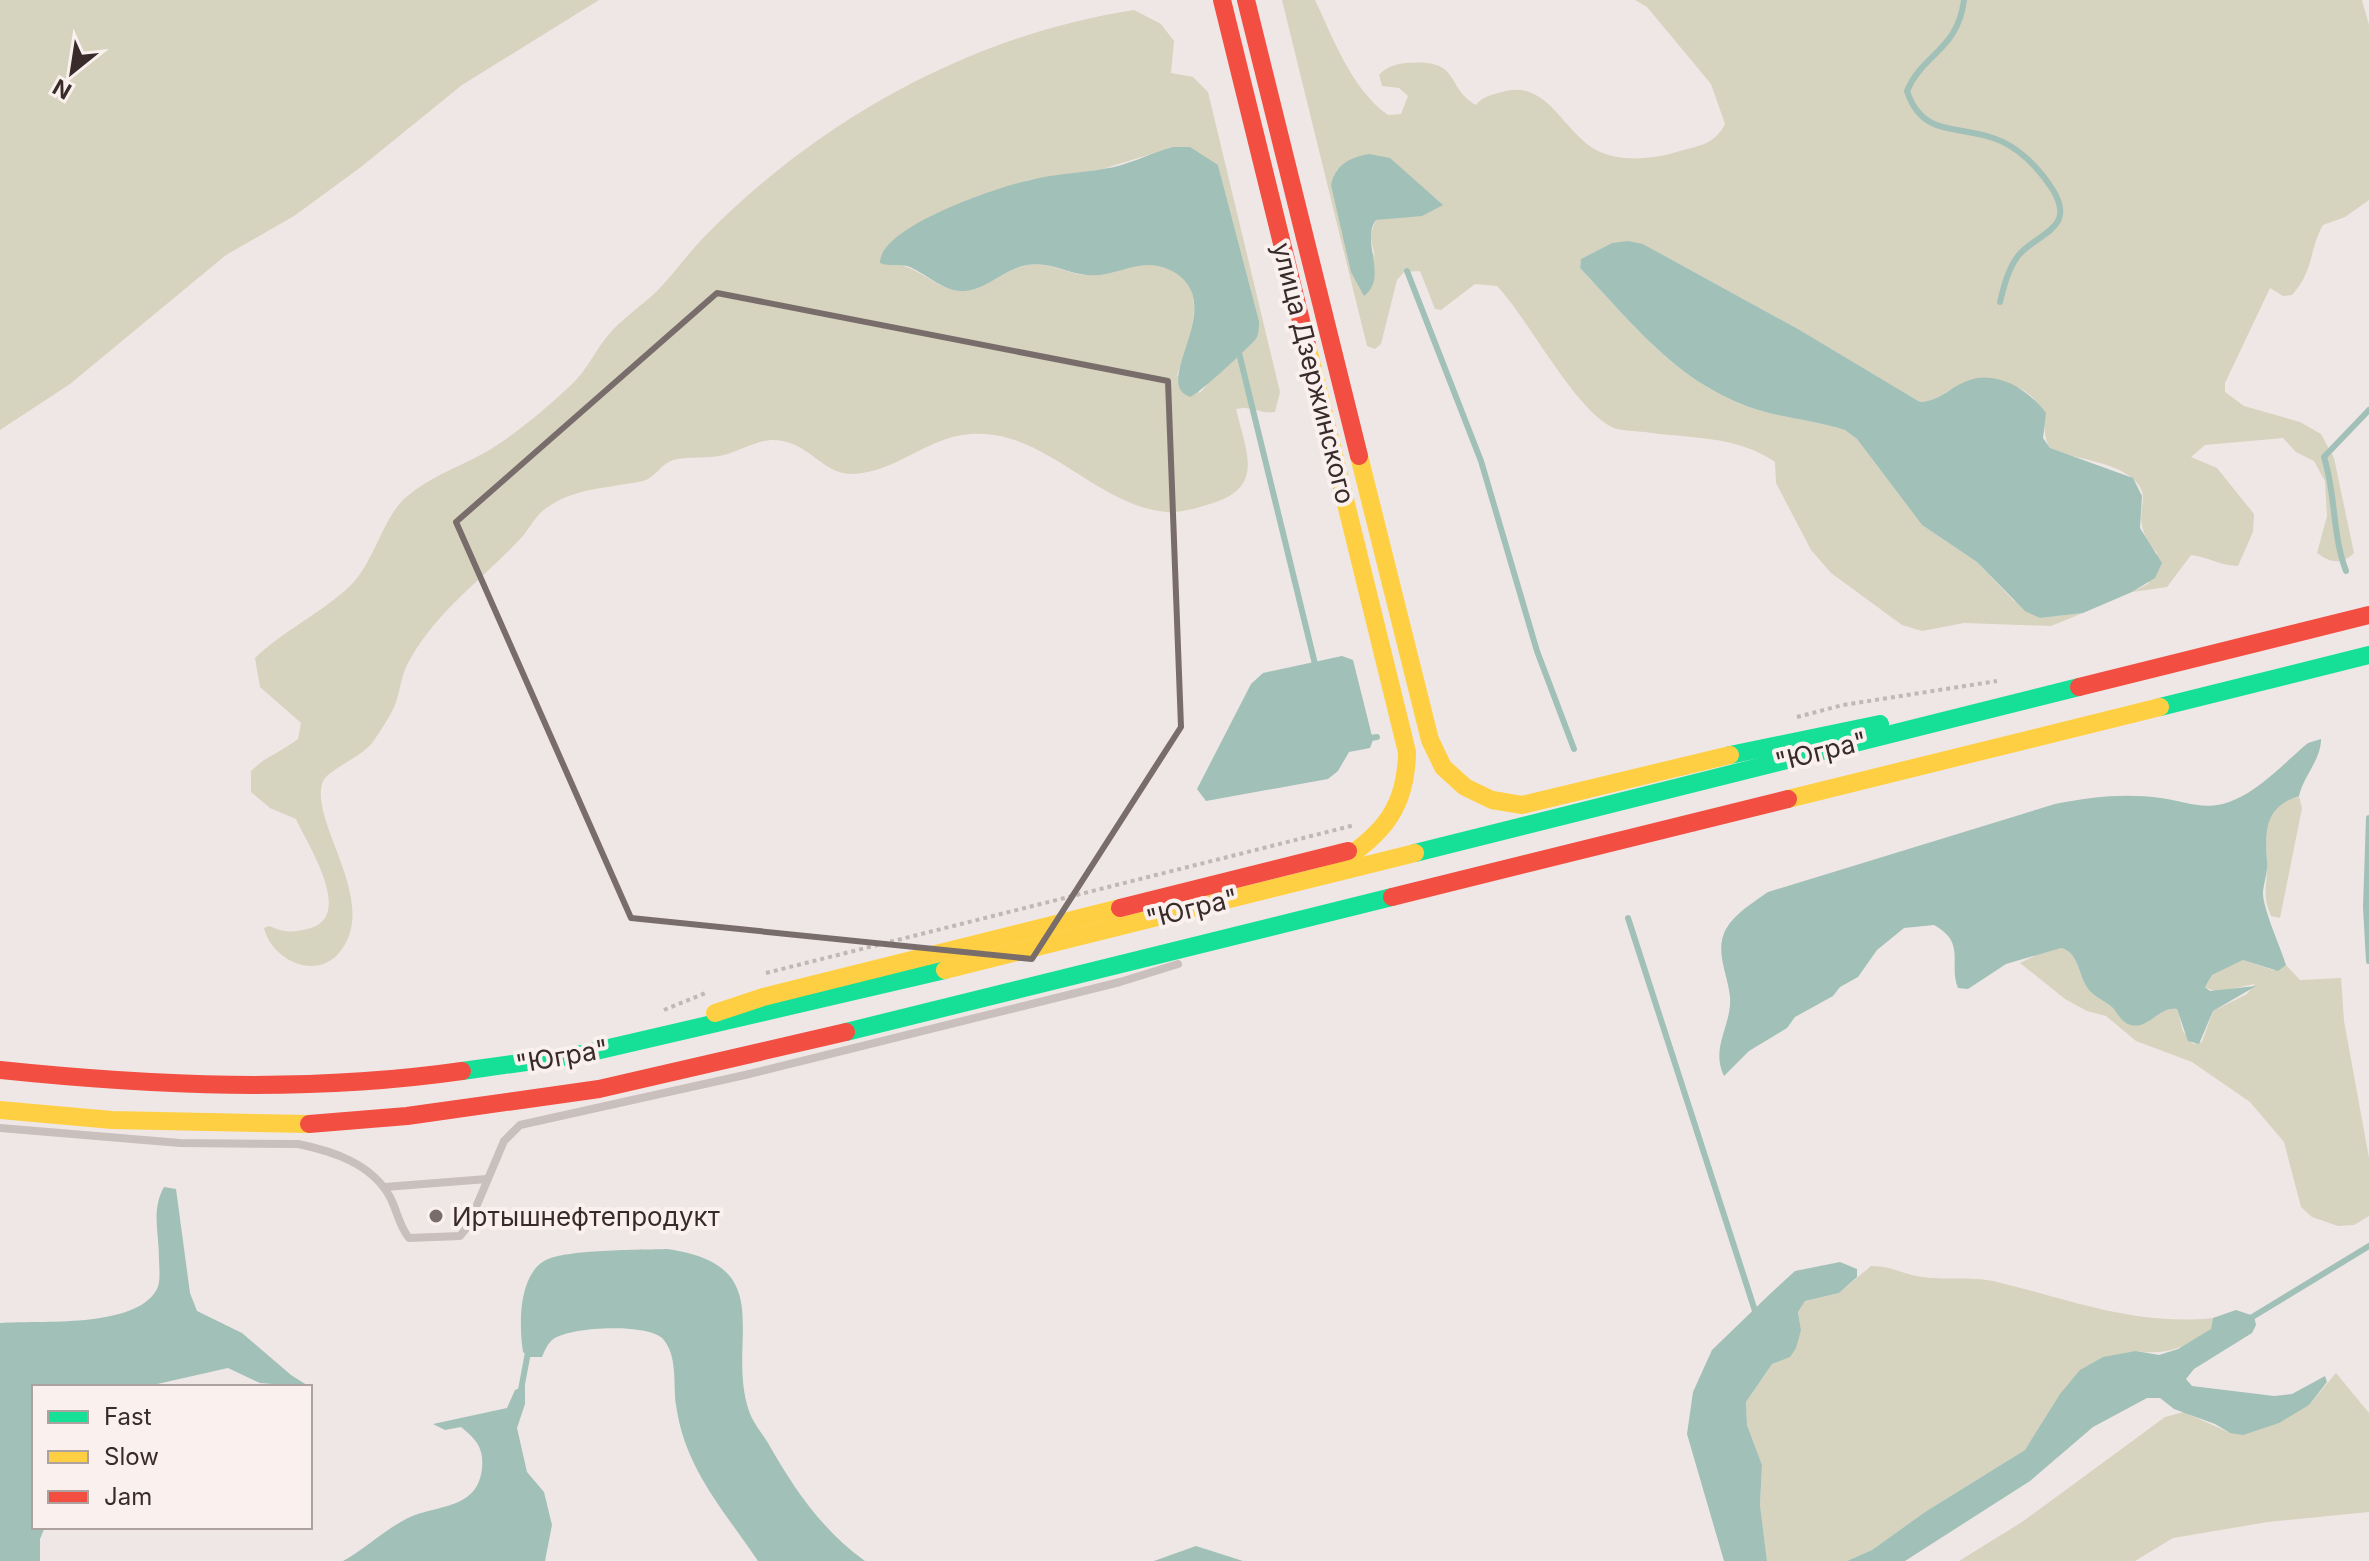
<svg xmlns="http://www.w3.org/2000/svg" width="2369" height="1561" font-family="Inter,sans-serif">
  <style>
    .green { fill: #d6d3bf; fill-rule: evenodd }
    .water { fill: #a1c0b8 }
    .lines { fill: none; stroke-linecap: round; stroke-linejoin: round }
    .stream { stroke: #a1c0b8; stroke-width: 6 }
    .path { stroke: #c1b7b6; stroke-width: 4; stroke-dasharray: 4 4; stroke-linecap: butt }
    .lane { stroke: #c9bfbd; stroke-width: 8 }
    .fast { stroke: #16e098; stroke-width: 18 }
    .slow { stroke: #ffcf43; stroke-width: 18 }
    .jam { stroke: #f24e42; stroke-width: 18 }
    .marked { fill: none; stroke: #796d6c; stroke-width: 6; stroke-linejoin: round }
    .poi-dot { fill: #796d6c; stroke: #faf1ee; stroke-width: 3 }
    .labels { text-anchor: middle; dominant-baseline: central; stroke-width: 8; stroke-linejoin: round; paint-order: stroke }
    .street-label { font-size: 26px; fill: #3a2b2b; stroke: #faf1ee }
    .poi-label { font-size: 26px; fill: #3a2b2b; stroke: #faf1ee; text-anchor: start }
  </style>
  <rect width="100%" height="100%" fill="#efe7e5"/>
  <g class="green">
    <path d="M0,0h599l-137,85 -101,82 -67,49 -68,39 -156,129 -70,46z"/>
    <path d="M1282,0h33c18,38 37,90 73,115l13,-1 7,-18 -9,-8 -17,-2 -3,-11c7,-8 16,-11 27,-12 56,-5 38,23 70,42 7,-9 16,-10 26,-13 45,-14 61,40 94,58 24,13 59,9 84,1 19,-5 35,-7 45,-27l-14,-40 -64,-77 -12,-7h727l7,25v175l-24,17 -22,8c-15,27 -8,44 -31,70l-9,1 -13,-8 -45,95v9l19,14 56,16 21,12 13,24 20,95c-12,12 -24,10 -37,0l10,-37 -2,-35 -11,-20 -18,-9 -13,-14 -78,7 -14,12 26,11 37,46 -1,18 -15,34c-17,0 -30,-9 -47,-11l-24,32 -35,5 16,-8 9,-31c-31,-35 -4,-51 -19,-69 -20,-24 -62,-23 -88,-36 -9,-14 -2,-33 -14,-47 -17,-21 -57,-25 -82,-13 -12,6 -19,13 -34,14l-122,-73 -155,-85 -31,-1 -31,16 -1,9c52,56 95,112 169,139 31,11 65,13 96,23l12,9 65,86 55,37 36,38 27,18 43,-5 -32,13 -87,-3 -42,8 -20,-6 -71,-52 -20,-23 -35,-67 -1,-21c-39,-27 -84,-23 -130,-30 -9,-1 -22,-1 -31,-4 -39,-17 -84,-107 -117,-142l-22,-2 -34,26 -6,-1 -15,-38 -16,1 -7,8 -16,64 -6,5 -8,-3zM1337,169l79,15 23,17 -38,16 -25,3 -6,15 5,22 -43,-72z"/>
    <path d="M1134,10l27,14 13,17 -3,32 22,4 15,15 72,300 -5,20c-15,2 -24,-7 -39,-3 10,43 30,79 -26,95 -13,4 -30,9 -44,8 -71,-7 -122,-84 -196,-78 -43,3 -75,39 -118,40 -31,0 -42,-33 -79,-34 -16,0 -33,11 -49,15 -16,4 -35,1 -51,5 -12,4 -18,18 -30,21 -32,7 -69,6 -98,28 -9,6 -16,20 -23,28 -39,42 -87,75 -114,126 -7,13 -8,29 -13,42 -6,13 -15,27 -23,38 -11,15 -47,27 -50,41 -11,42 60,121 16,170 -25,27 -67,4 -74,-26l5,-2c17,7 24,7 42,2 43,-14 -4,-84 -15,-109l-26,-11 -19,-16v-21c15,-15 30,-19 47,-32l3,-16 -41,-36 -5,-29c29,-28 67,-45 96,-73 23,-23 32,-67 54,-87 24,-21 52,-30 79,-45 31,-18 59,-42 86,-67 17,-15 25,-36 40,-53 13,-15 30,-26 45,-40 17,-17 31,-37 48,-55 115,-118 268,-203 431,-228zM1173,147l45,18 41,156 -4,19 -34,28 -21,25 -23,-18c13,-38 40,-101 -23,-112 -21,-3 -45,11 -67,12 -20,0 -37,-14 -59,-10 -24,4 -44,28 -69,26 -20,-2 -36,-19 -55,-25l2,-35 61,-31 61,-20 75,-11z"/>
    <path d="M2299,796l3,12 -22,110 -9,-2c-9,-23 -4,-26 -4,-49 1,-35 -11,-57 32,-71z"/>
    <path d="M2061,948c21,6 16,32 31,45 6,6 15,9 21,15 5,6 10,15 18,17 17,4 28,-19 46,-16l6,22 10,13 9,-2 11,-31 34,-17 8,-10 -39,8 -11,-5 7,-12 31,-15 30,10 13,-5 14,15 41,-2 3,43 25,137v58l-15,9 -16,1 -26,-9 -11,-10 -17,-65 -34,-40 -58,-40 -56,-21 -30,-25 -19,-5 -22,-12 -45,-36 27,-13z"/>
    <path d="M1871,1266c17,0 26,5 41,9 28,7 57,0 85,7 75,18 137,44 216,36l-2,11c-24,18 -45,27 -75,22l-94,76 -17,23 -100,62 -53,38 -25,11h-80l-7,-56 2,-40 -15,-40 -1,-23 26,-38 17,-7 12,-27 -3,-18 7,-11 34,-8z"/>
    <path d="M2336,1373l33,40v99l-101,10 -95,16 -38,23h-176l63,-39 143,-105 19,-5 46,21 79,-28z"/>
  </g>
  <g class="water">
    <path d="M1173,147h17l28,18 41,156c0,7 0,14 -4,19 -8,9 -56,54 -65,57 -41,-14 43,-96 -20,-127 -29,-15 -54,8 -83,5 -21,-2 -37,-14 -60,-10 -24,4 -43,28 -68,26 -18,-2 -33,-17 -49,-24 -10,-4 -20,0 -30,-4 0,-37 119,-76 150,-83 25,-6 49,-7 73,-11 24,-3 47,-16 70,-22z"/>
    <path d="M1369,154l21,4 53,47 -21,11 -46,4c-16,21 13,57 -12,76l-13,-24 -20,-87c5,-21 18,-27 38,-31z"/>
    <path d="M1628,241l15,3 155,85 122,73c20,-1 29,-14 47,-21 29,-12 62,9 79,32l-3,25 7,10 83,30 9,18 -2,32 22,35 -7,15 -23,14 -49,21 -43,5 -15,-7 -48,-49 -55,-37 -65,-86 -12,-9c-31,-10 -65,-12 -96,-23 -74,-27 -117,-84 -169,-139l1,-9 31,-16z"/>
    <path d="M1342,656l11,4 20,80 -3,8 -21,4 -11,19 -10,8 -122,22 -9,-12 54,-105 12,-11z"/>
    <path d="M2321,739c0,21 -17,36 -22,57 -34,11 -34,33 -32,65 1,11 -3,21 -4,31 -1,15 18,56 23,73l-8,6 -35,-11 -31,15 -7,12 5,4 46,-5 -43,25 -14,33 -11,-3 -11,-32c-18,-3 -29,21 -46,16 -9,-2 -13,-11 -18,-17 -6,-6 -15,-9 -21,-15 -15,-13 -10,-39 -31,-45l-55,16 -38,25 -10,-1c-10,-24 9,-45 -24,-63l-30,3 -27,22 -19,27 -18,10 -7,9 -38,21 -8,11 -38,23 -25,25c-14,-29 8,-50 6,-79 -2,-23 -16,-46 -4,-68 9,-16 28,-27 42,-37l287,-88c35,-7 70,-11 106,-6 27,4 45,14 73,2 27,-11 51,-38 74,-57z"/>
    <path d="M164,1187l12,2 14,104 7,18 45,22 49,42 19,12 -50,-4 -32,-15 -84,19h-110v140h11l-5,12v22h-40v-238c39,-3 136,6 157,-34 4,-8 2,-22 2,-31 0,-25 -8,-48 5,-71z"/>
    <path d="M667,1249c115,16 58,91 82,162 4,12 13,22 19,32 26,46 54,87 97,118h-107c-35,-52 -73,-92 -82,-156 -3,-20 2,-49 -13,-66 -14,-16 -97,-13 -112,2 -4,4 -7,11 -9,16h-13l-6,-5c-4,-26 -5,-75 21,-91 20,-12 97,-11 123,-12z"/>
    <path d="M1840,1262l17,7v8l-18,16 -34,8 -7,11 3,18 -5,18 -6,9 -18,7 -26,38 1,23 15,40 -2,40 7,56h-43l-37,-127 6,-42 19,-42 59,-57 24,-22z"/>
    <path d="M2236,1310l18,6 2,9 -4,8 -58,36 -8,10 6,7 82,10 18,-2 33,-18 2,6 -18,23 -30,18 -36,12 -13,-2 -15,-9 -41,-15 -14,-11h-13l-54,29 -63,54 -125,80h-58l25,-11 53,-38 100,-62 35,-56 20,-24 23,-13 33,-6 23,4 19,-6 33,-20 2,-11z"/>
    <path d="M525,1386v18l-8,24 10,44 17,20 8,33 -7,36h-202c22,-12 40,-30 63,-42 29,-15 72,-8 76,-51 2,-20 -6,-29 -21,-41l-16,3 -12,-6 74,-16 8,-18z"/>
    <path d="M1196,1546l47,15h-89z"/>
  </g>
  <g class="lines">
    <g class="stream">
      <path d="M1964,0c-6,50 -42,54 -57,91 15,46 50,34 86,47 25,8 46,30 60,52 24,40 -17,43 -35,66 -10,13 -14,30 -18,46"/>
      <path d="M1407,271l74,190 56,190 37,98"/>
      <path d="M1239,353l76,311"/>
      <path d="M2346,571c-14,-37 -10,-76 -22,-114l45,-47"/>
      <path d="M1364,739l13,-2"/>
      <path d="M2369,818l-3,89 3,54"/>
      <path d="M1628,918l128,396"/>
      <path d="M2249,1319l120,-73"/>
      <path d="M520,1395l9,-48"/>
    </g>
    <g class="path">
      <path d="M1797,717l46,-12 154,-24"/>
      <path d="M766,973l589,-148"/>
      <path d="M664,1010l44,-18"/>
    </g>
    <g class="lane">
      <path d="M0,1128l180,15 118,1c35,7 74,20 92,53 7,13 9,29 19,41l51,-2 8,-10 36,-85 16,-16 225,-50 375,-93 58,-18"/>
      <path d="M385,1187l102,-8"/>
    </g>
    <g class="fast">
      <path d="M2160,707l209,-52"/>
      <path d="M1730,755l150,-31"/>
      <path d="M1415,853l664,-166"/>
      <path d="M846,1032l546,-135"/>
      <path d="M462,1071l121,-17 362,-84"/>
    </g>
    <g class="slow">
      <path d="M1307,345l100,407c-1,64 -30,85 -79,119"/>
      <path d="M1359,456l71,284 13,27 22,20 27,13 30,5 208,-50"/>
      <path d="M1788,799l372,-92"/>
      <path d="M945,970l470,-117"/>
      <path d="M715,1013l48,-16 357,-89"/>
      <path d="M0,1110l112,10 197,4"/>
    </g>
    <g class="jam">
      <path d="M1222,0l85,345"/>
      <path d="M1246,0l113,456"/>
      <path d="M2079,687l290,-72"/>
      <path d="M1392,897l396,-98"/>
      <path d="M1120,908l228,-57"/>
      <path d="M0,1070c154,16 308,23 462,1"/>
      <path d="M309,1124l98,-8 192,-27 247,-57"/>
    </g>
  </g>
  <path class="marked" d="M717,293l451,88 13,346 -149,232 -401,-41 -175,-396z"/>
  <circle class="poi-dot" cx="436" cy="1216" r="8"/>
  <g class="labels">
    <g class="street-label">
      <text transform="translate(1314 373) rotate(76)">улица Дзержинского</text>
      <text transform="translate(1821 751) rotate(-14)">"Югра"</text>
      <text transform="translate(1192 908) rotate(-14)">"Югра"</text>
      <text transform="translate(562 1056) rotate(-10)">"Югра"</text>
    </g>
    <g class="poi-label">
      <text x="452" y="1216">Иртышнефтепродукт</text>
    </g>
  </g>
  <rect x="32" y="1385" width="280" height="144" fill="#faf1ee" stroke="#ada2a0" stroke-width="2"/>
  <rect x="48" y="1411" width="40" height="12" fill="#16e098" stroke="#ada2a0" stroke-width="2"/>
  <text x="104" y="1425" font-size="24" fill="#3a2b2b">Fast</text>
  <rect x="48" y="1451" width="40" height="12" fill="#ffcf43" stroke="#ada2a0" stroke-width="2"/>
  <text x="104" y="1465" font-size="24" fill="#3a2b2b">Slow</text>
  <rect x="48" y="1491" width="40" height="12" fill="#f24e42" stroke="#ada2a0" stroke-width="2"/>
  <text x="104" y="1505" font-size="24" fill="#3a2b2b">Jam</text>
  <g transform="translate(72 72) rotate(210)" stroke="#faf1ee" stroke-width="6" paint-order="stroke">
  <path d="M0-6L14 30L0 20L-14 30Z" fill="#3a2b2b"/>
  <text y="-12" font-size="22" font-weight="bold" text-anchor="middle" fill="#3a2b2b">N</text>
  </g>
</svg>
